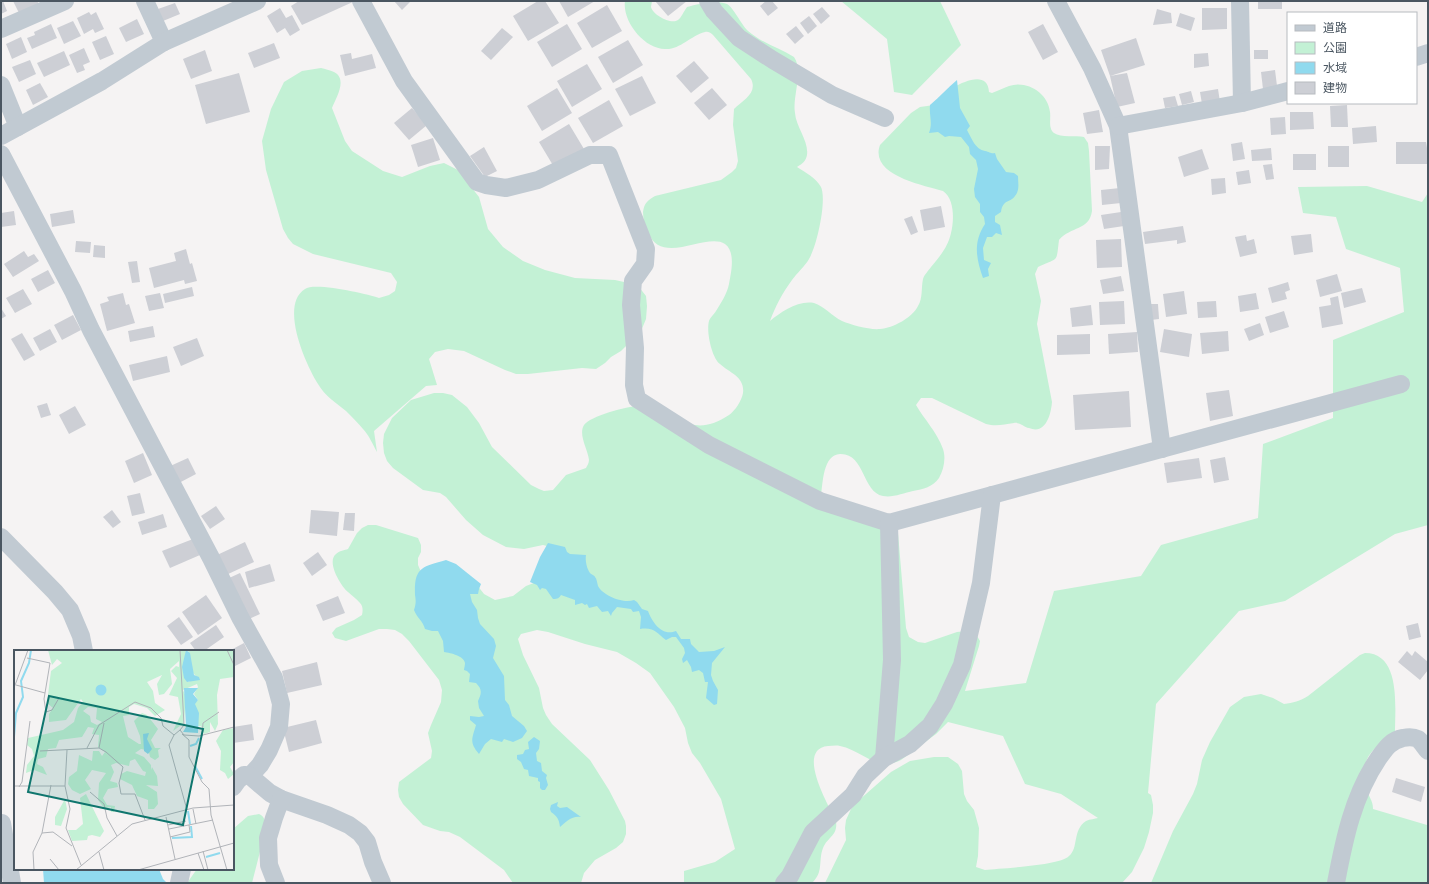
<svg xmlns="http://www.w3.org/2000/svg" width="1429" height="884" font-family="'Titillium Web','Noto Sans JP',sans-serif">
  <style>
    .green { fill: #c3f1d5 }
    .water { fill: #90daee }
    .building { fill: #cdcfd5 }
    .lines { fill: none; stroke-linecap: round; stroke-linejoin: round }
    .minor { stroke: #c1cad2; stroke-width: 18 }
    .inset-river { fill: none; stroke: #90daee; stroke-width: 2 }
    .inset-road { fill: none; stroke: #b1b4b9; stroke-width: 1 }
    .view { fill: #0f766e; fill-opacity: 0.15; stroke: #0f766e; stroke-width: 2 }
    .inset-edge { fill: none; stroke: #4a5661; stroke-width: 2 }
  </style>
  <rect width="100%" height="100%" fill="#f5f3f3"/>
  <g class="green">
    <path d="M625,1h27c0,1 -1,5 -1,6 2,8 20,18 27,13 3,-2 6,-9 9,-13 11,-3 30,-7 40,-3 6,3 14,20 21,27 14,12 31,17 46,26 10,14 -2,40 1,56 1,14 14,28 12,42 -1,6 -5,9 -10,12 8,5 19,11 24,20 6,13 -4,59 -12,72 -4,7 -12,14 -17,21 -9,12 -17,27 -22,41 11,-9 28,-21 44,-18 10,3 18,13 28,18 10,4 27,9 38,8 13,-1 32,-11 38,-23 5,-8 3,-18 5,-27 1,-4 6,-9 8,-12 9,-11 17,-20 20,-34 3,-12 4,-34 -8,-42 -20,-6 -74,-16 -63,-46l31,-32 9,-6 14,-2 38,43 8,15 12,66 -8,-71 -24,-26 -6,-45c11,-6 34,-16 35,5l3,1c6,-2 11,-5 17,-7 18,-6 39,7 41,26 1,7 -2,16 4,21 7,5 22,2 30,4l4,6 1,8 3,60c-3,20 -21,15 -33,29 -3,24 0,17 -21,27l-3,7 6,27 -4,23 15,78c-1,12 -6,33 -23,26 -5,-1 -9,-6 -15,-5 -10,1 -17,4 -28,1l-54,-26h-11l-5,7c8,14 21,27 27,44 3,9 1,20 -4,29 -6,9 -16,11 -26,13 -9,2 -21,7 -30,5 -21,-4 -18,-43 -43,-42 -17,1 -17,28 -19,41l77,38 8,95 3,9 9,5 7,1 32,-11 10,-1 10,5 3,5 -1,5 -14,45 61,-8 28,-92 87,-15 20,-31 97,-27 5,-74 70,-26v-78l71,-28 -4,-44 -54,-19 -10,-32 -33,-4 -5,-26 69,-1 55,16 6,-9v332l-33,9 -110,67 -46,10 -83,93 -8,89 3,2 2,10v8l-4,19 -5,16 -12,24 -10,11h-297l21,-43 -1,-12 1,-8 5,-11 7,-8 33,-29 19,-11 24,-4h14l10,7 4,7 2,23 3,7 7,9 5,18 -1,28 -2,11 9,3c16,-2 74,-4 84,-14 10,-8 3,-26 17,-35 4,-2 9,-2 12,-3l-37,-24 -36,-10 -22,-48 -55,-14 -12,12 -35,26c-4,2 -10,4 -15,4 -16,-1 -30,-15 -46,-18 -4,-1 -8,0 -12,0 -33,3 1,60 8,75 2,15 -8,15 -13,27 -5,13 1,24 -11,35h-128v-12l31,-9 20,-13 -14,-50 -21,-36 -8,-10 -4,-10 -3,-15 -11,-21 -24,-34 -14,-10 -19,-11 -32,-8 -37,-12 -11,-2 -16,4 -3,5 5,16 16,33 4,20 3,7 6,9 38,36 19,30 16,31 1,5v8l-3,8 -7,6 -21,12 -11,13 -3,10h-68l-9,-13 -44,-33 -11,-5 -9,-1 -17,-6 -20,-21 -4,-7 -1,-7 1,-8 32,-24 1,-7 -4,-18 3,-8 10,-23 1,-12 -3,-10 -30,-39 -7,-7 -7,-4 -8,-1h-8l-33,12 -11,-3 -3,-5 4,-5 18,-8 8,-5c1,-5 1,-9 -2,-12 -3,-4 -8,-7 -12,-11 -7,-6 -22,-30 -12,-38 3,-3 9,-4 12,-5l9,-16 5,-5 6,-3h8l42,13 3,7v7l-3,6v7l4,9 42,81 50,79 -49,-140 12,-9 7,9 11,6 18,-4 13,-10 13,-5 20,-32 -16,-4 -19,4 -18,-2 -23,-12 -17,-15 -20,-23 -6,-4 -17,-3 -30,-22 -6,-7 -3,-8 -1,-10 1,-9 8,-16 19,-18 23,-7h9l9,2 15,12 12,16 13,24 39,38 8,4 5,2 9,-1 13,-15 20,-7c1,-2 3,-5 3,-8 -1,-11 -11,-25 -5,-35 6,-9 46,-20 57,-19 5,1 12,5 17,7 28,10 43,21 71,2 6,-4 13,-15 14,-22 2,-16 -13,-20 -23,-29 -8,-6 -14,-32 -11,-43 1,-3 5,-7 7,-10 5,-8 11,-17 13,-27 2,-11 7,-32 -4,-40 -19,-12 -64,23 -77,-12 -3,-6 -5,-13 -5,-20 1,-9 5,-12 12,-16l66,-16 11,-8 4,-4 2,-7 -5,-36 1,-16c9,-9 24,-16 17,-30l-38,-44c-2,-2 -5,-4 -8,-3 -15,4 -25,18 -40,17 -21,0 -43,-28 -40,-48z"/>
    <path d="M841,1h99l21,44 -49,50 -18,-3 -7,-53z"/>
    <path d="M321,68c4,1 9,2 13,4 14,7 2,26 -2,36l13,33 7,10 31,20 19,6 28,-11 14,-3 14,7 21,27 9,32 15,18 20,14 22,9 30,8 40,2 9,2 15,5 7,9 1,10 -1,13 -5,12 -20,20 -10,6 -6,6 -9,6 -14,-1 -54,6h-12l-11,-4 -41,-19 -16,-2 -13,3 -6,7 8,26 -11,1 -52,45 3,21c-4,-7 -8,-17 -14,-23 -5,-6 -11,-12 -17,-18 -10,-8 -21,-15 -28,-27 -12,-19 -39,-79 -13,-95 10,-7 62,5 74,9l10,-3 6,-4 2,-9 -6,-9 -78,-19 -20,-10 -5,-6 -5,-9 -17,-59 -4,-29 9,-32 13,-27 18,-11z"/>
    <path d="M1365,653c36,0 30,54 30,79 -16,15 -32,19 -30,44 0,4 0,9 1,12 2,8 7,12 7,21l54,16 1,58h-277l22,-52 20,-37 4,-10 5,-24 8,-18 20,-35 14,-10 17,-3 12,4 11,6c9,-1 16,-3 24,-8l52,-41z"/>
    <path d="M259,814c6,2 6,8 7,14l-14,55h-65l10,-14h36v-40l15,-13z"/>
  </g>
  <g class="water">
    <path d="M957,80l3,28 10,18 -3,4c5,9 8,19 18,21 5,1 6,3 10,2l2,6 9,13 8,1 4,3c0,7 2,14 -3,20 -5,7 -12,3 -14,16l-6,4v6l5,3 2,10 -6,-2 -4,4h-5l-4,11 1,12 7,3 -3,6 1,7 -6,2c-7,-20 -10,-36 2,-54l-1,-7 -4,-5v-8l-5,-7 -1,-8 4,-20 -2,-9 -6,-6 -1,-7 -8,-10 -12,-1 -4,1 -7,-5 -9,1c4,-10 0,-17 1,-28 10,-8 17,-17 27,-25z"/>
    <path d="M548,543l17,4 2,5 3,2 16,1c-1,6 1,14 4,18 1,1 5,3 5,4 2,2 2,6 3,9 5,10 26,18 36,14l3,2 5,7 6,2c4,11 14,26 28,20l5,8h9l1,5 8,8 15,-1 11,-4 -13,16 -1,12 2,6 5,9 -1,14 -3,1 -8,-7 2,-16h-3l-2,-9 -4,-3 -7,2 -1,-5 -4,-7 -4,3 -1,-4 3,-6 -1,-5 -8,-11h-4l-6,3c-10,-7 -11,-13 -26,-11l1,-12 -2,-6 -6,1 -2,-3 -14,-2 -5,6 -1,3 -3,-5 -6,1 -5,-6 -8,2 -2,-4 -2,1 -3,-2 -7,2v-5l-14,-5c-2,3 -3,4 -8,4l-7,-10 -4,-1 -2,2 -3,-5 -7,-3 10,-25z"/>
    <path d="M446,560l10,4 25,20 -2,5 -1,5h-8l2,8 5,8 1,8 2,6 14,15 2,7 -3,12 11,18 1,24 4,5 3,11 12,10 3,5 -5,7 -9,4 -9,-3 -2,3 -11,-3 -6,5 -6,10c-10,-12 -7,-15 -3,-29l-6,-5v-4l9,1 5,-1 -5,-8 -1,-7c4,-8 4,-12 -2,-18l-7,-1 1,-8 -3,-3 -3,-1c0,-2 1,-4 1,-7 -1,-7 -14,-10 -21,-11l-1,-11 -5,-10h-6l-7,-2c-2,-8 -8,-11 -11,-19 2,-6 2,-9 1,-15 -1,-28 7,-28 31,-35z"/>
    <path d="M534,737l6,4 -1,8 -3,4 1,8 4,2 1,8 5,4 -1,3 2,7 -3,5h-3l-2,-2v-6l-2,-1v-3l-9,-2 -1,-6 -4,-1 -3,-7 -4,-3v-4l6,-1 2,-4 4,-1 -1,-7z"/>
    <path d="M558,802l-1,4 3,2 7,-1 14,10c-8,-2 -16,5 -21,10 -1,-8 -3,-11 -9,-15l-1,-3 1,-4z"/>
    <path d="M43,869h116l4,10 4,4h-123z"/>
  </g>
  <g class="building">
    <path d="M1,1h2l4,10 -6,3z"/>
    <path d="M13,1h24l2,3 -20,9z"/>
    <path d="M299,1h56l-53,24 -11,-19z"/>
    <path d="M394,1h17l-9,9z"/>
    <path d="M538,1h7l14,22 -31,18 -15,-25z"/>
    <path d="M559,1h36l-27,16z"/>
    <path d="M655,1h32l-19,15z"/>
    <path d="M766,1h6l6,7 -10,8 -8,-10z"/>
    <rect x="1258" y="1" width="24" height="8"/>
    <path d="M175,3l5,11 -17,7 -5,-12z"/>
    <path d="M607,5l15,26 -30,17 -15,-25z"/>
    <path d="M822,7l8,9 -9,8 -8,-10z"/>
    <path d="M280,8l6,10 6,-3 8,15 -10,6 -5,-8 -8,5 -10,-17z"/>
    <path d="M1202,8h25v21l-25,1z"/>
    <path d="M1157,9l14,4 1,10 -19,2z"/>
    <path d="M89,12l2,3 5,-3 8,17 -9,4 -2,-4 -9,5 -7,-16z"/>
    <path d="M1180,13l15,5 -4,13 -15,-5z"/>
    <path d="M809,16l8,10 -9,8 -8,-11z"/>
    <path d="M137,19l7,15 -18,8 -7,-14z"/>
    <path d="M73,21l8,15 -17,8 -7,-16z"/>
    <path d="M51,24l6,14 -25,11 -5,-11 8,-3 -1,-3z"/>
    <path d="M567,24l15,25 -30,18 -15,-25z"/>
    <path d="M1043,24l15,28 -15,8 -15,-28z"/>
    <path d="M796,26l8,10 -9,8 -9,-10z"/>
    <path d="M502,28l11,9 -22,23 -10,-9z"/>
    <path d="M106,36l8,18 -14,6 -8,-18z"/>
    <path d="M21,37l6,15 -15,7 -6,-15z"/>
    <path d="M1136,38l9,27 -35,11 17,-3 8,30 -18,4 -7,-31 -9,-26z"/>
    <path d="M628,40l15,25 -30,18 -15,-26z"/>
    <path d="M274,43l6,15 -26,10 -6,-15z"/>
    <path d="M84,48l6,14 -7,3 2,5 -8,3 -8,-18z"/>
    <path d="M205,50l7,21 -21,8 -8,-20z"/>
    <rect x="1254" y="50" width="14" height="9"/>
    <path d="M64,51l6,14 -26,12 -7,-14z"/>
    <path d="M351,53l1,6 20,-5 4,14 -31,8 -5,-21z"/>
    <path d="M1208,53l1,13 -15,2v-14z"/>
    <path d="M30,60l6,14 -17,8 -7,-15z"/>
    <path d="M694,61l15,17 -18,15 -15,-17z"/>
    <path d="M587,64l15,25 -30,18 -15,-26z"/>
    <path d="M1275,70l2,16 -14,3 -2,-17z"/>
    <path d="M239,73l11,39 -44,12 -11,-39z"/>
    <path d="M642,76l14,27 -26,13 -15,-27z"/>
    <path d="M40,83l8,14 -15,8 -7,-15z"/>
    <path d="M557,88l15,25 -30,18 -15,-25z"/>
    <path d="M712,88l15,17 -18,15 -15,-17z"/>
    <path d="M1218,89l2,13 -18,2 -2,-12z"/>
    <path d="M1191,91l3,11 -12,3 -3,-11z"/>
    <path d="M1175,96l3,10 -13,2 -2,-10z"/>
    <path d="M609,100l14,26 -30,17 -15,-25z"/>
    <path d="M1347,105l1,22h-17l-1,-21z"/>
    <path d="M412,108l15,17 -18,15 -15,-17z"/>
    <path d="M1099,110l4,22 -16,2 -4,-21z"/>
    <path d="M1290,112h23l1,17 -24,1z"/>
    <path d="M1285,117l1,17 -15,1 -1,-17z"/>
    <path d="M569,124l15,25 -30,18 -15,-25z"/>
    <path d="M1376,126l1,16 -24,2 -1,-16z"/>
    <path d="M433,138l7,22 -22,7 -7,-22z"/>
    <path d="M1242,142l3,17 -12,2 -2,-17z"/>
    <path d="M1396,142h30l1,6h1v16h-32z"/>
    <path d="M1095,146h15l-1,23 -14,1z"/>
    <rect x="1328" y="146" width="21" height="21"/>
    <path d="M484,147l13,24 -12,6 -15,-21z"/>
    <path d="M1271,148l1,12 -20,1 -1,-11z"/>
    <path d="M1202,149l7,20 -25,8 -6,-20z"/>
    <rect x="1293" y="154" width="23" height="16"/>
    <path d="M1272,164l2,15 -8,1 -3,-15z"/>
    <path d="M1249,170l2,13 -13,2 -2,-13z"/>
    <path d="M1225,178l1,15 -14,2 -1,-16z"/>
    <path d="M1120,188l1,15 -19,2 -1,-15z"/>
    <path d="M941,206l4,21 -21,4 -4,-21z"/>
    <path d="M73,210l2,13 -23,4 -2,-13z"/>
    <path d="M14,211l2,14 -15,2v-14z"/>
    <path d="M1121,212l3,14 -20,3 -3,-14z"/>
    <path d="M912,216l6,16 -7,3 -7,-16z"/>
    <path d="M1183,226l3,16 -9,2v-4l-32,4 -2,-12z"/>
    <path d="M1311,234l2,18 -19,3 -3,-19z"/>
    <path d="M1246,235l1,6 7,-2 3,14 -17,4 -5,-20z"/>
    <path d="M1121,239l1,28 -25,1 -1,-28z"/>
    <path d="M76,241l15,1 -1,11 -15,-1z"/>
    <path d="M94,245l11,1v12l-12,-1z"/>
    <path d="M186,249l4,15 2,-1 5,18 -12,3 -1,-4 -30,8 -5,-20 27,-7 -2,-8z"/>
    <path d="M24,251l4,6 6,-3 5,7 -26,16 -9,-13z"/>
    <path d="M137,261l3,21 -8,1 -4,-21z"/>
    <path d="M48,270l7,13 -17,9 -7,-13z"/>
    <path d="M1337,274l5,17 -22,6 -4,-17z"/>
    <path d="M1121,276l3,15 -21,3 -3,-14z"/>
    <path d="M1288,282l2,8 -5,2 2,7 -15,4 -4,-15z"/>
    <path d="M192,287l2,9 -29,7 -2,-9z"/>
    <path d="M1362,288l4,14 -22,6 -3,-15z"/>
    <path d="M23,289l9,15 -17,9 -9,-15z"/>
    <path d="M1184,291l3,23 -21,3 -3,-23z"/>
    <path d="M123,293l3,12 3,-1 6,19 -28,8 -7,-27 9,-3 -2,-4z"/>
    <path d="M160,293l4,15 -15,3 -4,-15z"/>
    <path d="M1256,293l3,16 -19,3 -2,-16z"/>
    <path d="M1338,296l5,28 -21,4 -3,-21 12,-2 -1,-7z"/>
    <path d="M1124,301l1,23 -25,1 -1,-23z"/>
    <path d="M1216,301l1,16 -19,1 -1,-16z"/>
    <path d="M1151,304h7l1,15 -8,1z"/>
    <path d="M1091,305l2,20 -21,2 -2,-19z"/>
    <path d="M1,308l5,8 -5,3z"/>
    <path d="M1284,311l5,16 -19,6 -5,-16z"/>
    <path d="M73,315l8,15 -19,10 -8,-15z"/>
    <path d="M1260,323l4,12 -15,6 -5,-12z"/>
    <path d="M153,326l2,11 -25,5 -2,-11z"/>
    <path d="M50,329l7,13 -17,9 -7,-13z"/>
    <path d="M1164,329l28,5 -3,23 -29,-5z"/>
    <path d="M1228,331l1,20 -27,3 -2,-21z"/>
    <path d="M1137,332l1,20 -29,2 -1,-20z"/>
    <path d="M22,333l13,22 -11,6 -13,-22z"/>
    <path d="M1090,334v20l-33,1v-20z"/>
    <path d="M197,338l7,18 -23,10 -8,-19z"/>
    <path d="M167,356l3,16 -37,9 -4,-16z"/>
    <path d="M1229,390l4,26 -23,5 -4,-28z"/>
    <path d="M1129,391l2,36 -56,3 -2,-35z"/>
    <path d="M47,403l4,12 -10,3 -4,-12z"/>
    <path d="M75,406l11,19 -17,9 -10,-19z"/>
    <path d="M143,453l9,22 -18,8 -9,-22z"/>
    <path d="M1225,457l4,23 -15,3 -4,-23z"/>
    <path d="M188,458l8,16 -19,10 -9,-17z"/>
    <path d="M1199,458l3,20 -35,5 -3,-20z"/>
    <path d="M140,493l5,20 -13,3 -5,-20z"/>
    <path d="M216,506l9,13 -15,10 -9,-13z"/>
    <path d="M112,510l9,12 -8,6 -10,-11z"/>
    <path d="M311,510l28,2 -2,24 -28,-3z"/>
    <path d="M345,513h10l-1,18 -11,-1z"/>
    <path d="M163,514l4,13 -25,8 -4,-13z"/>
    <path d="M193,539l7,16 -30,13 -8,-17z"/>
    <path d="M245,542l9,20 -28,13 -9,-20z"/>
    <path d="M318,552l9,13 -15,11 -9,-13z"/>
    <path d="M270,564l5,17 -26,7 -4,-16z"/>
    <path d="M240,573l20,41 -13,6 -20,-41z"/>
    <path d="M206,595l16,23 -24,17 -16,-23z"/>
    <path d="M338,596l7,17 -22,8 -7,-16z"/>
    <path d="M179,617l14,20 -12,8 -14,-19z"/>
    <path d="M1418,623l3,14 -12,3 -3,-14z"/>
    <path d="M216,625l8,12 -20,14h-8l-6,-8z"/>
    <path d="M244,643l7,15 -18,9v-16h-4z"/>
    <path d="M1407,651l5,5 3,-5 13,11v8l-8,10 -22,-18z"/>
    <path d="M317,662l5,23 -35,8 -5,-22z"/>
    <path d="M316,720l6,23 -33,9 -6,-24z"/>
    <path d="M252,724l2,16 -21,3v-16z"/>
    <path d="M1396,778l29,9 -4,15 -29,-10z"/>
  </g>
  <g class="lines">
    <g class="minor">
      <path d="M145,1l19,41"/>
      <path d="M361,1l43,80 73,101 9,3 20,3 32,-8 52,-25h19l37,94 -1,15 -12,17 -2,24 4,43 -1,37 3,14 72,46 111,56 69,22 512,-139"/>
      <path d="M708,1l6,10 25,27 34,22 59,35 53,23"/>
      <path d="M1056,1l36,67 26,58 44,323"/>
      <path d="M1240,1l2,102"/>
      <path d="M1,29l64,-28"/>
      <path d="M1416,57l12,-4"/>
      <path d="M1,85l17,42"/>
      <path d="M1118,126l124,-23 46,-12"/>
      <path d="M1,136l101,-55 62,-39 93,-41"/>
      <path d="M1,154l72,137 18,39 120,228 29,59 34,61 7,26 -2,23 -10,23 -9,15 -10,11"/>
      <path d="M1,537l54,55 15,18 11,26 3,15"/>
      <path d="M884,758l8,-98 -3,-137"/>
      <path d="M233,787l5,-7 6,-5 6,1 20,17 11,6 46,16 22,10 11,8 7,9 6,20 9,21"/>
      <path d="M2,823l10,60"/>
      <path d="M179,883l3,-14"/>
      <path d="M276,883l-7,-18 -1,-27 6,-20 7,-19"/>
      <path d="M784,883l6,-7 23,-44 40,-37 12,-19 19,-18 26,-14 20,-18 14,-22 18,-39 19,-82 11,-88"/>
      <path d="M1336,883c8,-43 17,-87 42,-124 7,-10 13,-19 25,-21 5,-1 11,-1 15,1 4,3 7,9 10,12"/>
    </g>
  </g>
  <g transform="translate(14 650)">
    <rect width="220" height="220" fill="#f5f3f3"/>
    <path d="M34,0h138l-2,27 4,5 10,-4 -5,-5 -5,-23h46v27l-14,2 -3,16 1,29 -3,7 -5,-9v10l-6,2 -3,-8h-4l-3,-23 4,-3 -4,-6 4,-7 -1,-3 -14,6 3,7 -2,26 -11,8 8,-17 -3,-17 -9,-2 8,-17 -6,-7 5,-5 3,1v-6l-9,8 2,15 -8,10 -5,1 -2,-11 5,-9 -15,7 6,9 2,12 10,7 -10,6 -8,-8 -13,-4 -5,3v8l-6,1 5,21 11,7h2l-1,-8 -6,-15 8,-8 5,2 11,14 -7,11 4,8h6l-3,2 1,7 -4,3 -5,-3 -5,-23 1,16 -5,-1 -6,4 9,4 7,8v5l1,-3 5,9 1,10 -12,-1 11,7 1,12 -4,5h-6v-9l-11,-4 -5,-11 -12,-6 1,-5 6,-3 18,5 1,-4 -3,-1 -8,-12 -5,2 -1,5 -13,-3 -5,2 3,7 -4,9 7,2 1,4 -10,2 -5,9 4,7 8,1 -1,6h-3v-5l-7,1 -6,-8 1,-17 7,-10 -14,-3 -7,10 6,9 -11,5 -8,-4 -4,-6 1,-7 8,-6 2,-16 13,6 1,-10h6l3,5 3,-4 -7,-5 1,-12 -7,-1 2,-6 -6,-1 -6,10 -23,3 -3,8 -8,1 -2,8 -8,2 -1,5 6,3 4,8 -13,-5 -8,3 1,-8 7,-9 -2,-7 -5,-4 1,-7 35,-8 11,-8 4,-14 5,-6 -2,-3 -15,21 -17,2v-8l4,-6 -6,-5 4,-32 11,-8 -5,-4 -5,6zM74,57l9,1 -1,11 6,3 -5,3 -6,-3 -1,-6 -7,-5zM220,78v34l-4,5 4,7 -6,5 -3,-6 -5,-3 1,-19 -5,-10 7,-11zM72,144l18,37 -4,6 -8,-2 -4,1 -1,4 -15,1 -4,-11h8l7,-6 -3,-26zM51,149l2,10 -6,17 -6,-1v-8z" fill="#c3f1d5" fill-rule="evenodd"/>
    <path d="M172,0l4,3 4,22 5,2 1,3 -13,2 -3,-4 -2,-11zM81.5 40a5.5 5.5 0 1 1 11 0a5.5 5.5 0 1 1-11 0ZM170,38h14l-5,6 5,6 -3,4 4,9 -1,20 -15,-1 3,-5zM135,83l-2,6 5,10 -4,5 -4,-3 -1,-17z" fill="#90daee"/>
    <path class="inset-river" d="M0,87l2,-24 7,-16 -2,-16 8,-18 2,-13M176,96l6,-2 3,-6M181,116l7,13M174,161l2,13M158,188l20,-1 -1,-11M192,207l14,-4"/>
    <path class="inset-road" d="M213,0l7,15M13,8l23,5 -6,36 2,13 6,-2 7,-12M2,35l29,8M0,38l14,-38M166,80l4,5 15,1 35,-9M168,84l7,6v17l13,25 7,7 2,26 16,55M160,85l-5,10 18,65M188,86l1,-13 16,-11M73,98l12,-23 36,-23 16,6 10,10 2,8 11,9 6,-5 4,-5 -4,-75M85,98l5,-25M53,100l-2,36 5,23 -4,19 15,37M26,101l59,-3 7,4 17,15 -4,16 2,11h14l10,26M0,136h51M5,137l3,-5 8,-61M76,142l14,12 3,14 10,18M179,159l3,15M152,167l9,42M154,175l18,-4M155,179l44,-9M28,183l11,-1 19,14M156,187l20,-5 -1,-7M189,201l5,19M85,202l5,18M184,203l6,17M36,209l9,11M20,220l-1,-18 9,-19 9,-48M62,220l56,-46 61,-16 41,-3M124,220l96,-27"/>
    <path class="view" d="M35,46l154,33 -20,96 -155,-33z"/>
    <rect width="220" height="220" class="inset-edge"/>
  </g>
  <rect width="1429" height="884" fill="none" stroke="#4a5661" stroke-width="4"/>
  <rect x="1287" y="12" width="130" height="92" fill="#ffffff" stroke="#b7bbc0"/>
  <rect x="1295" y="25" width="20" height="6" fill="#c1cad2" stroke="#b7bbc0"/>
  <text x="1323" y="32" font-size="12" fill="#4a5661">道路</text>
  <rect x="1295" y="42" width="20" height="12" fill="#c3f1d5" stroke="#b7bbc0"/>
  <text x="1323" y="52" font-size="12" fill="#4a5661">公園</text>
  <rect x="1295" y="62" width="20" height="12" fill="#90daee" stroke="#b7bbc0"/>
  <text x="1323" y="72" font-size="12" fill="#4a5661">水域</text>
  <rect x="1295" y="82" width="20" height="12" fill="#cdcfd5" stroke="#b7bbc0"/>
  <text x="1323" y="92" font-size="12" fill="#4a5661">建物</text>
</svg>
